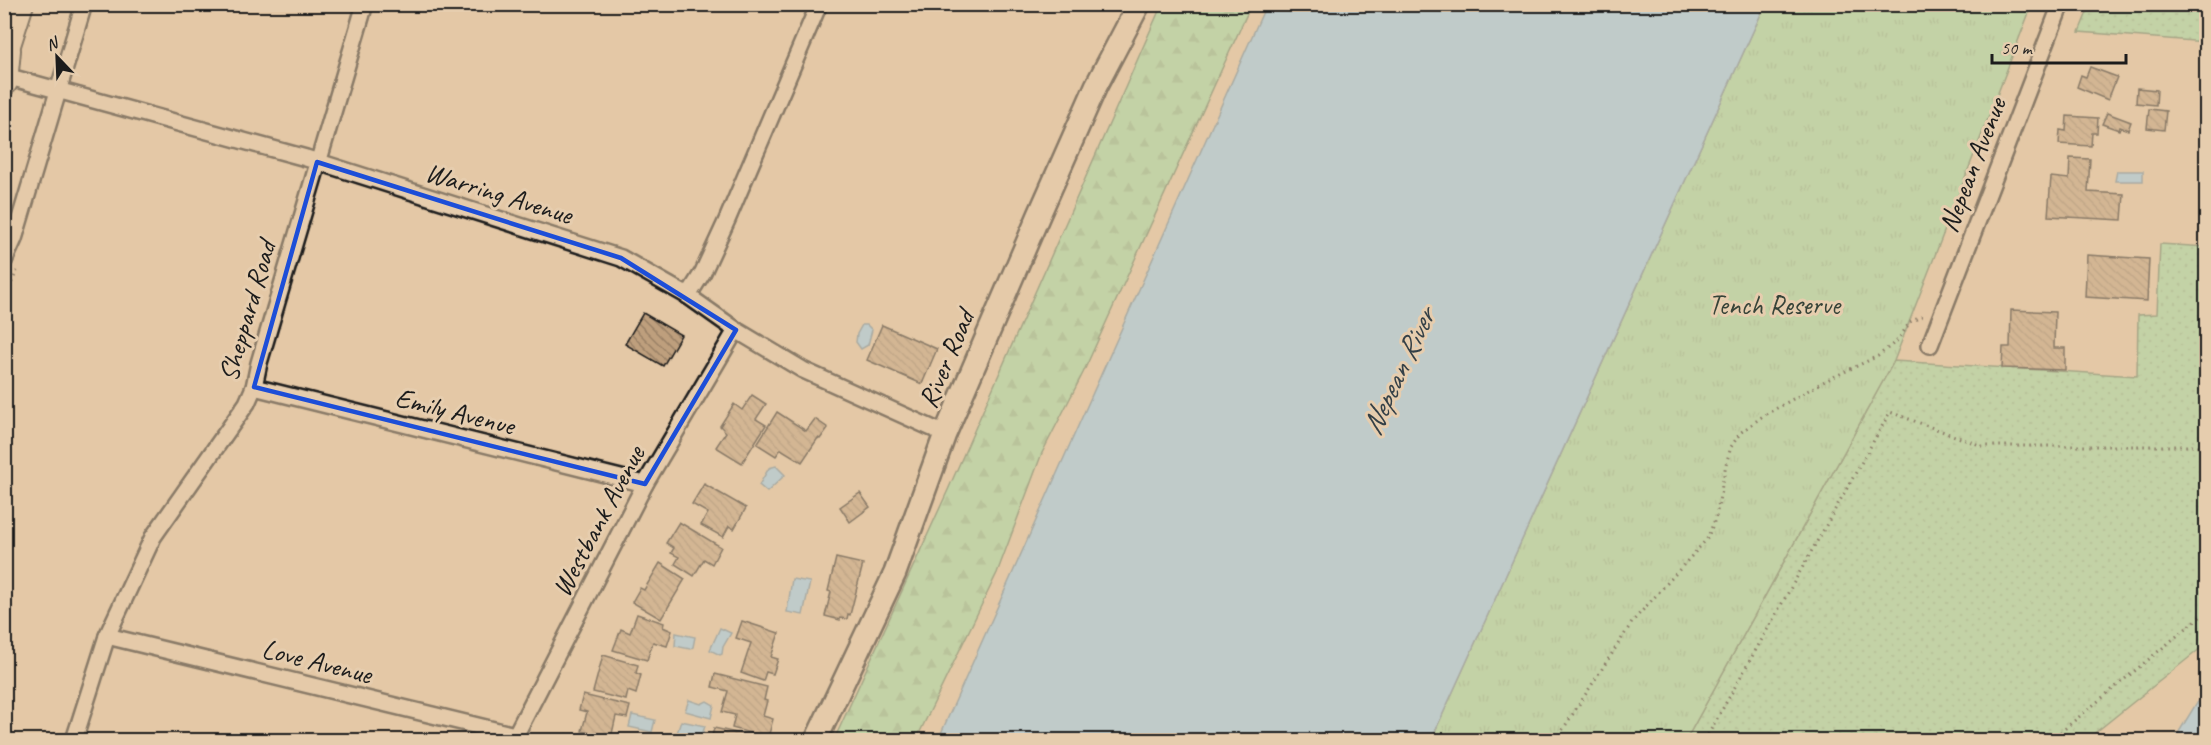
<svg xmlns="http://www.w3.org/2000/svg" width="2211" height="745" font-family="Caveat,sans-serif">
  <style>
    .grass { fill: url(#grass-dots); stroke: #5c7c61; stroke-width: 1.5 }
    .forest { fill: url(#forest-firs); stroke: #5c7c61; stroke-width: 1.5 }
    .park { fill: url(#park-tufts); stroke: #5c7c61; stroke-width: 1.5 }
    .water { fill: #94cef4; stroke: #64879e; stroke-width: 1.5 }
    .building { fill: url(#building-back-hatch); stroke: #1c1c1c; stroke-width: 1.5 }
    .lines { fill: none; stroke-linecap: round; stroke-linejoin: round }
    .street-casing { stroke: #1c1c1c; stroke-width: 20 }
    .secondary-casing { stroke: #1c1c1c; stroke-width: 26 }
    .highway-casing { stroke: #1c1c1c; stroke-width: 30 }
    .path { stroke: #1c1c1c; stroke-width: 3; stroke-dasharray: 1.5 4.5; stroke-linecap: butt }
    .street { stroke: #e6cdae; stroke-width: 15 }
    .secondary { stroke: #e6cdae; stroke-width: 21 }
    .highway { stroke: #e6cdae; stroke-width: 26 }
    .marked { fill: none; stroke: #1d4ed8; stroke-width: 4.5; stroke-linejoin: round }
    .labels { text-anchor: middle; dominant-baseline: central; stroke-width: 6; stroke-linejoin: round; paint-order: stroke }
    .street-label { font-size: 28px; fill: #1c1c1c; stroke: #e6cdae }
    .park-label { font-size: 28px; fill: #364338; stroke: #e6cdae }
    .water-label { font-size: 30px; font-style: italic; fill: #344047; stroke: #e6cdae }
  </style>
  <defs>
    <pattern id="grass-dots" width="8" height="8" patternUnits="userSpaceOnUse" patternTransform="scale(1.5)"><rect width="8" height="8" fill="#9cdda6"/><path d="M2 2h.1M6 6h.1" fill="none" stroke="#86bd8e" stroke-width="1.8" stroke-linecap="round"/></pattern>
    <pattern id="forest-firs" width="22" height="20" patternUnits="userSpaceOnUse" patternTransform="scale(1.5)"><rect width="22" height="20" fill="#9cdda6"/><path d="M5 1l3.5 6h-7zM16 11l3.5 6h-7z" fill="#86bd8e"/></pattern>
    <pattern id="park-tufts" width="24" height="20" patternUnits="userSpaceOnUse" patternTransform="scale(1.5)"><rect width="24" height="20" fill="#9cdda6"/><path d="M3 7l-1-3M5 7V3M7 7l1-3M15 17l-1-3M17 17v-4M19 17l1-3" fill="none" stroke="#86bd8e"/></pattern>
    <pattern id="building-back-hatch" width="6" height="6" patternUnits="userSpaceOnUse" patternTransform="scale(1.5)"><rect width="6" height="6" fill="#be9f7d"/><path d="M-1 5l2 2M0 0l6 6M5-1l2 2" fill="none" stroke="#9a8166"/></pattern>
  </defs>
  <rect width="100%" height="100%" fill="#e4c8a6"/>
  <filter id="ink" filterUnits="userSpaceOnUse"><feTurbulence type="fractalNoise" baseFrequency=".0167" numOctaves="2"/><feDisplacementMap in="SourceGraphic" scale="12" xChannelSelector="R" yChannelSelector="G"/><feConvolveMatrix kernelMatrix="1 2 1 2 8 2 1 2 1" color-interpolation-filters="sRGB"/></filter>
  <g filter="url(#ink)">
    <g class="grass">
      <path d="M2090,5h116v37l-127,-10z"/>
      <path d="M2160,244l46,3v397l-120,96h-400l208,-379 243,15 1,-61 19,-1z"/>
    </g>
    <path class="forest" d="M1162,4l89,1 -168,368 -41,80 -45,120 -81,167h-82l114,-250z"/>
    <path class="park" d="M1765,5h267l-138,356 -208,379h-255z"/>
    <g class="water">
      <path d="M1266,5h499l-334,735h-493z"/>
      <path d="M2117,171h26v10h-28z"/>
      <path d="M862,325h5l5,5 -4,15 -7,4 -5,-7 1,-8z"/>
      <path d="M776,466l9,9 -18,17 -8,-7 10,-17z"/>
      <path d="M792,579l18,3 -7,33 -16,-3z"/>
      <path d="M720,628l11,5 -8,14 -1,7 -2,1 -10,-5z"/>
      <path d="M676,633l19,4 -2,10 -3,2 -15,-3z"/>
      <path d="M2206,695v45h-32l22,-36z"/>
      <path d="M689,700l12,4 6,-3 7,4 -3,13 -26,-7z"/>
      <path d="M632,715l23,5 -3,12 -23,-5z"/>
      <path d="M681,721l24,5 -4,12 -5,1 -12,-6h-7z"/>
    </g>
    <g class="building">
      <path d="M2090,67l27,10 -9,23 -31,-13 4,-12 5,2z"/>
      <path d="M2137,88l20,2 -1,15 -20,-2z"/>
      <path d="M2149,109l17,2 -2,19 -17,-2z"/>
      <path d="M2107,113l24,9 -3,8 -8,-3 -1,3 -17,-6z"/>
      <path d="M2067,116l31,2 -1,15h-5l-1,13 -32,-2 1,-14 6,1z"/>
      <path d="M2070,158l20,1 -2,33 36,2 -2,26 -74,-4 3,-39 18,2z"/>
      <path d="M2087,255l62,4 -2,42 -62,-4z"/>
      <path d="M2011,310l44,2 -1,36h11v22l-63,-2 1,-21h7z"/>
      <path d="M643,313l38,22 -18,31 -38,-22z"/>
      <path d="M882,325l55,24 -15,35 -55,-24z"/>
      <path d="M752,395l14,9 -10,15 10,6 -24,38 -26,-16 10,-15 -6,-6 14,-22 8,6z"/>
      <path d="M777,412l29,19 9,-12 13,9 -8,11 -2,-1 -16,24 -21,-13 -5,7 -19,-12z"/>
      <path d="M704,484l42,24 -12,21 -5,-3 -6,11 -22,-12 7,-12 -16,-9z"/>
      <path d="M860,493l10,14 -20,15 -10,-15z"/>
      <path d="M679,522l42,25 -9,17 -8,-5 -10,17 -19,-12 4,-7 -8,-4 3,-5 -8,-5z"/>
      <path d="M836,558l27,6 -13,51 -2,-1 -1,5 -7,-1v2l-15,-4 6,-24 -3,-1z"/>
      <path d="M660,563l25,16 -24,40 -29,-17 8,-14 4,2z"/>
      <path d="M637,614l27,9 -1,4 9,4 -5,15 -14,-4 -6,18 -34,-10 8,-21 9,4z"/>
      <path d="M742,621l37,12 -8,24 7,2 -5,15 -7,-2 -3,9 -22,-8 10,-30 -15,-5z"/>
      <path d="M603,655l35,10 -2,8 5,2 -5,19 -8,-3 -2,9 -33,-8z"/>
      <path d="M715,674l52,13 -3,13 3,1 -4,15 10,3 -5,19 -36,-10 3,-13 -13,-3 6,-21 -16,-4z"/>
      <path d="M583,695l47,11 -3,12 -11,-2 -5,22 -29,-7 5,-19 -8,-2z"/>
      <path d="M714,728l32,7 -1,5h-34z"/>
      <path d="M566,734l24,6h-25z"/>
    </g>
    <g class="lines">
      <g class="street-casing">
        <g id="street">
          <path d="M6,76l300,82 315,100 67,38 48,34 67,40 142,64"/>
          <path d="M4,261l10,-22 70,-235"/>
          <path d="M688,296l15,-24 24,-52 92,-216"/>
          <path d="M1930,345l131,-341"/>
          <path d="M254,387l391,97"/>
          <path d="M107,636l408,99"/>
          <path d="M74,740l33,-104 46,-99 94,-134 7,-16 5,-24 106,-359"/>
          <path d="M513,740l132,-256 91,-154"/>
        </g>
      </g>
      <g class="secondary-casing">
        <path id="secondary" d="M816,740l79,-167 50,-139 94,-219 57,-129 43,-82"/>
      </g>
      <g class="highway-casing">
        <g id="highway">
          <path d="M4,54l16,-50"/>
          <path d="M4,82l3,-32"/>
        </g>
      </g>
      <g class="path">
        <path d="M4,299l13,-28"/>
        <path d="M1556,740l77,-119 74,-82 9,-22 10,-53 5,-17 9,-14 23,-17 60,-34 55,-26 20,-16 12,-18 15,-7"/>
        <path d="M1705,740l185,-328 92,34h224"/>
        <path d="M2051,740l155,-128"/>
      </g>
      <use href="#street" class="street"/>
      <use href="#secondary" class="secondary"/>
      <use href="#highway" class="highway"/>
    </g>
  </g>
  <path d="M0 0H2211V745H0ZM317,162l304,96 115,72 -91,154 -391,-97z" fill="#e4c8a6" fill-opacity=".55" fill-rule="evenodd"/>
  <path class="marked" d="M317,162l304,96 115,72 -91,154 -391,-97z"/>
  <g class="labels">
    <g class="street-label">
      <text transform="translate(1972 165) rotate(-69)">Nepean Avenue</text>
      <text transform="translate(499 193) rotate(17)">Warring Avenue</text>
      <text transform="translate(247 311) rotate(-74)">Sheppard Road</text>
      <text transform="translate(946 359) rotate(-67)">River Road</text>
      <text transform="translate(455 411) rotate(14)">Emily Avenue</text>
      <text transform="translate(598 521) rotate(-62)">Westbank Avenue</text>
      <text transform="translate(317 661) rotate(14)">Love Avenue</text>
    </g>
    <g class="park-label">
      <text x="1774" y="304">Tench Reserve</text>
    </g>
    <g class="water-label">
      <text transform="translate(1398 372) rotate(-65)">Nepean River</text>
    </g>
  </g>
  <rect width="2211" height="745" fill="none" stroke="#e6cdae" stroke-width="24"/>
  <rect x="12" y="12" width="2187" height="721" fill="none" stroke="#1c1c1c" stroke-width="2" filter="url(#ink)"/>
  <g transform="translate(57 57) rotate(337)" stroke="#e6cdae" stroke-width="4.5" paint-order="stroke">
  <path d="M0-4.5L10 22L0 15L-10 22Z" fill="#1c1c1c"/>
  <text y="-9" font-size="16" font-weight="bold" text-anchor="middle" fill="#1c1c1c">N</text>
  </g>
  <path d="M1992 54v9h134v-9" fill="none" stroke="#1c1c1c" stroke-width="3"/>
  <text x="2001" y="54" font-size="18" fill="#1c1c1c" stroke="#e6cdae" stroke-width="4.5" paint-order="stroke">50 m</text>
</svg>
